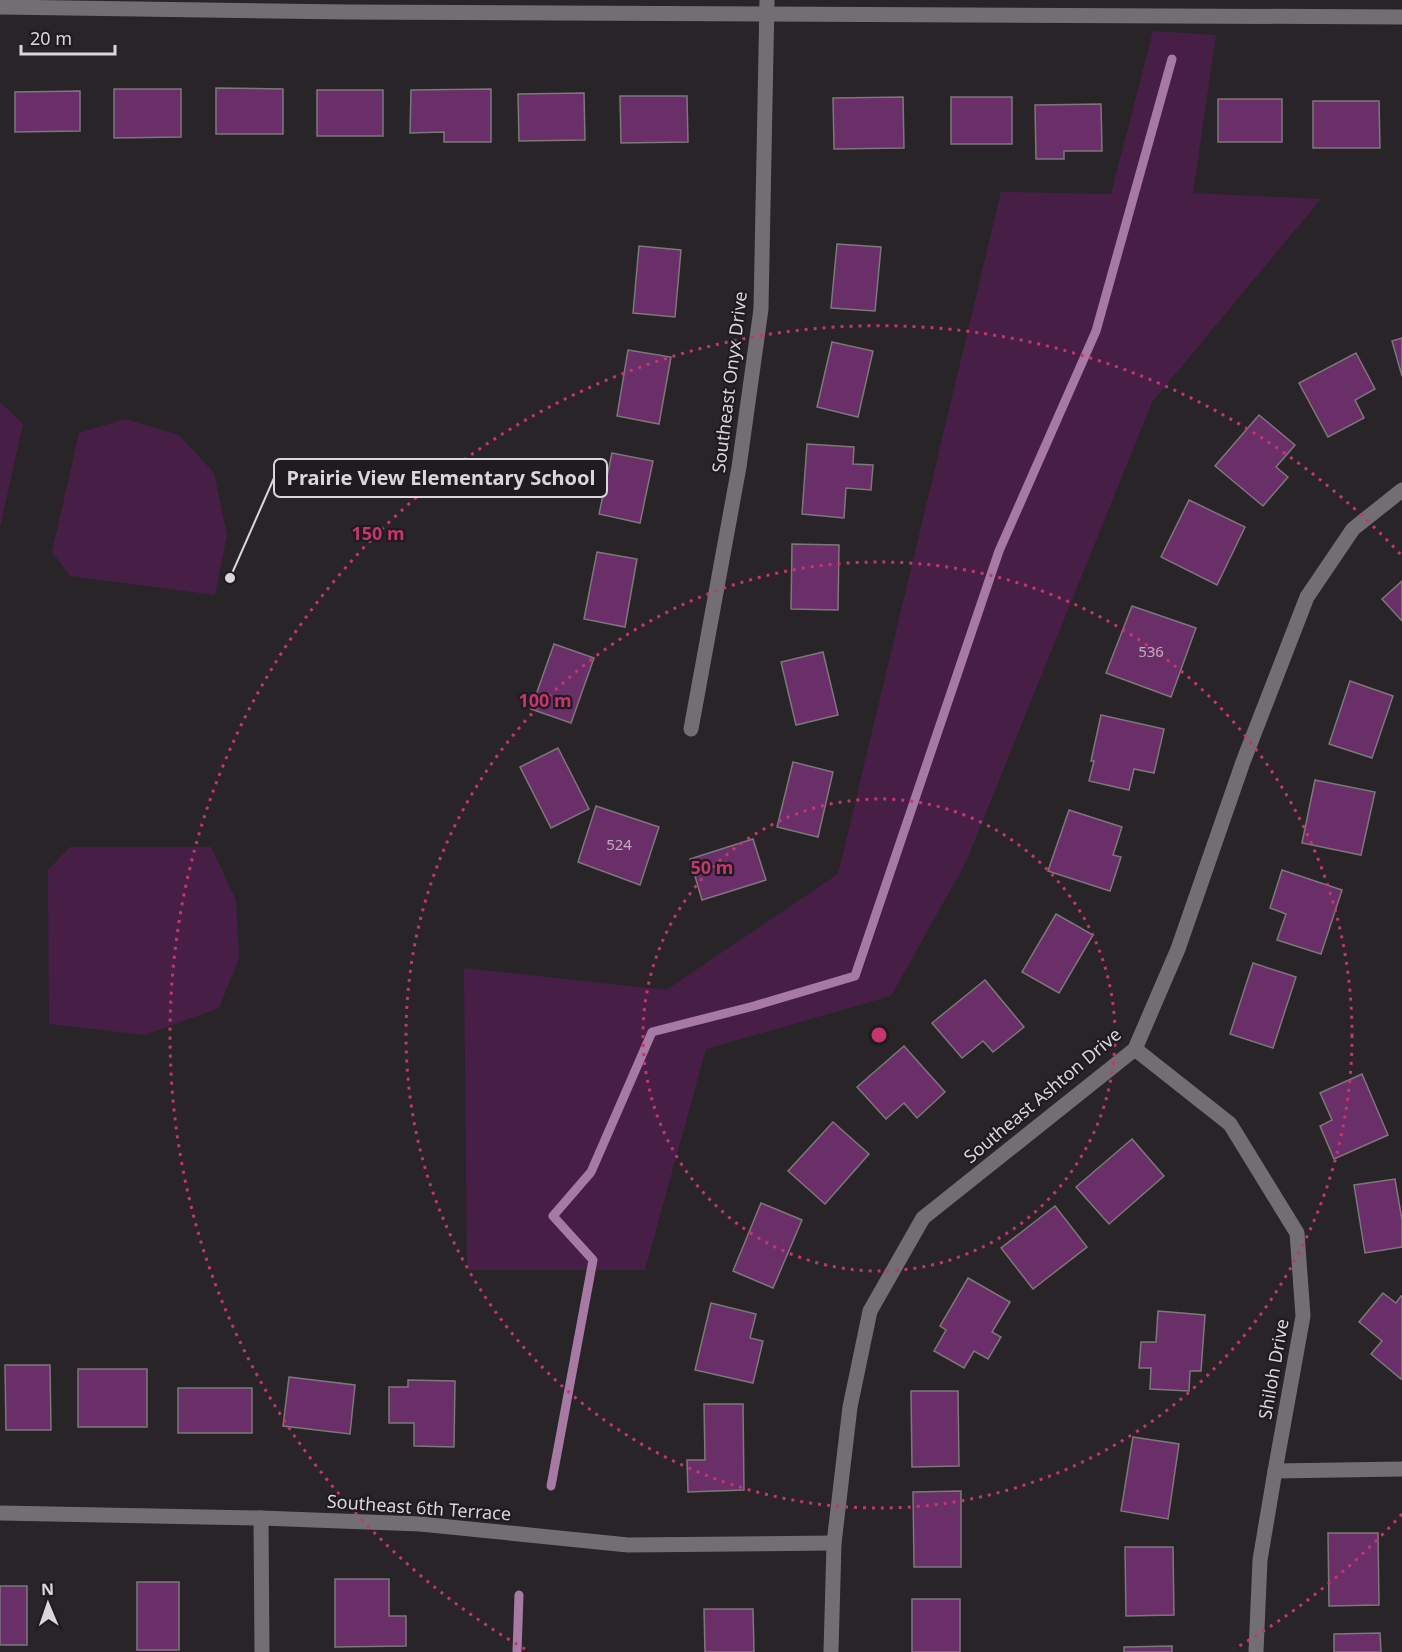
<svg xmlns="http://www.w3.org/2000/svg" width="1402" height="1652" font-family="'Noto Sans',sans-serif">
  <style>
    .green { fill: #471f46 }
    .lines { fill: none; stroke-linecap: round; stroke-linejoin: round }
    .stream { stroke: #a67aa4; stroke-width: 9 }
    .building { fill: #6a2f68; stroke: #7d777c; stroke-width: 1.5 }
    .street { stroke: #736e73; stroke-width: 15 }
    .ring { fill: none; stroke: #c6356e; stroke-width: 3; stroke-dasharray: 3 6 }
    .labels { text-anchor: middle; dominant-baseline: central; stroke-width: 4.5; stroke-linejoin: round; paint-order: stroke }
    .number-label { font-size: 15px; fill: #beadbe }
    .street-label { font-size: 18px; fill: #dad7da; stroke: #1f1b1f }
    .centre { fill: #c6356e; stroke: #1f1b1f; stroke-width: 3 }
    .ring-label { font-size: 18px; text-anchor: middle; font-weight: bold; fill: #c6356e; stroke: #1f1b1f; stroke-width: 4.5; stroke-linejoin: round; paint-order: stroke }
    .leader { fill: none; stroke: #dad7da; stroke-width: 2 }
    .callout-dot { fill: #dad7da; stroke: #1f1b1f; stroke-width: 2 }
    .callout { fill: #1f1b1f; stroke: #dad7da; stroke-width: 2 }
    .callout-label { font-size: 20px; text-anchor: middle; font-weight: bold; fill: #dad7da }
  </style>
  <rect width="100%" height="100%" fill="#282428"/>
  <g class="green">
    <path d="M1153,31l63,4 -23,158 128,6 -169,203 -186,460 -75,134 -185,53 -61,221h-178l-3,-302 202,22 172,-116 163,-682 110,2z"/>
    <path d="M0,402l23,22 -23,103z"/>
    <path d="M125,419l54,16 35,38 13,62 -12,60 -145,-19 -18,-24 27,-119z"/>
    <path d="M70,847h141l25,53 3,58 -20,50 -74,27 -96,-11 -1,-154z"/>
  </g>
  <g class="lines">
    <g class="stream">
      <path d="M551,1486l42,-226 -40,-44 38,-44 61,-140 102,-26 101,-30 144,-425 97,-220 76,-272"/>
      <path d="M517,1652l2,-57"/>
    </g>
  </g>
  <g class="building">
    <path d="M216,88l67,1v45h-67z"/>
    <path d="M114,89h67v48l-67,1z"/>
    <path d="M491,89v53h-47v-10l-34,1 1,-43z"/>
    <rect x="317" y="90" width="66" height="46"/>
    <path d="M80,91v40l-65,1v-40z"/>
    <path d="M584,93l1,47 -66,1 -1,-47z"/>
    <path d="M620,96h67l1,46 -67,1z"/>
    <path d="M903,97l1,51 -70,1 -1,-51z"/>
    <rect x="951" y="97" width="61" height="47"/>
    <rect x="1218" y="99" width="64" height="43"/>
    <path d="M1313,101h66l1,47h-67z"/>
    <path d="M1101,104l1,47h-38v8h-28l-1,-54z"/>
    <path d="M837,244l44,3 -6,64 -44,-3z"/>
    <path d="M639,246l42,4 -6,67 -42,-4z"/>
    <path d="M1402,338v38l-10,-35z"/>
    <path d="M832,342l41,9 -15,66 -41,-10z"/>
    <path d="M628,350l43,7 -12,67 -42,-8z"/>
    <path d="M1356,353l19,36 -20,11 9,18 -36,19 -29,-54z"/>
    <path d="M1259,415l36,30 -19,22 12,10 -25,29 -48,-40z"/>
    <path d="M807,444l47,3 -1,17 20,1 -2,25 -25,-2 -2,30 -42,-4z"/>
    <path d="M612,453l41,8 -13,62 -41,-9z"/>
    <path d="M1189,500l56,27 -28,58 -56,-28z"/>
    <path d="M792,544l47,1 -1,65 -47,-1z"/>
    <path d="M597,552l40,7 -12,68 -41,-8z"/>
    <path d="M1402,581v40l-20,-22z"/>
    <path d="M1132,606l64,22 -25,69 -65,-24z"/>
    <path d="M554,644l40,14 -23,65 -40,-14z"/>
    <path d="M823,652l15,63 -42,10 -15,-63z"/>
    <path d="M1350,681l43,15 -21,62 -43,-14z"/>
    <path d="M1101,715l63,14 -10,44 -20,-4 -5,21 -40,-9 5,-20h-3z"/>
    <path d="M558,748l31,61 -38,19 -31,-61z"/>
    <path d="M793,762l40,10 -15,65 -41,-10z"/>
    <path d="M1315,780l60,12 -14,63 -59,-12z"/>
    <path d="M596,806l63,21 -19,58 -62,-23z"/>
    <path d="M1069,810l53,17 -9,28 8,2 -11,34 -62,-20z"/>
    <path d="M753,839l13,41 -64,20 -12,-41z"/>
    <path d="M1282,870l60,20 -21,64 -44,-14 9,-26 -16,-6z"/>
    <path d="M1056,914l37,21 -34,58 -37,-21z"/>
    <path d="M1253,963l43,14 -23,71 -43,-14z"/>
    <path d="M985,980l39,47 -31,25 -10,-11 -21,17 -30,-35z"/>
    <path d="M904,1046l41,46 -28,26 -13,-15 -18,16 -29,-32z"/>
    <path d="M1362,1074l26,61 -54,24 -14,-33 12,-6 -12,-27z"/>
    <path d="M833,1122l36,32 -44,50 -37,-33z"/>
    <path d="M1132,1139l32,37 -55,48 -33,-37z"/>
    <path d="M1395,1179l7,41v27l-37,6 -11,-68z"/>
    <path d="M761,1203l41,17 -29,68 -40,-17z"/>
    <path d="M1055,1206l32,41 -54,42 -32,-41z"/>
    <path d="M968,1278l42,24 -18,30 9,5 -13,22 -14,-8 -10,17 -30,-17 12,-21 -6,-4z"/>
    <path d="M1383,1293l13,10 5,-7h1v81l-1,2 -30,-25 11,-13 -23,-19z"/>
    <path d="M711,1303l45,11 -6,24 13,3 -10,42 -58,-13z"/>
    <path d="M1158,1311l47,4 -4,56h-11l-1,20 -39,-2 1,-21h-12l2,-26h15z"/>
    <path d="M5,1365h45l1,65h-45z"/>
    <rect x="78" y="1369" width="69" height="58"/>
    <path d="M289,1377l66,8 -5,49 -67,-8z"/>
    <path d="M408,1380l47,1 -1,66 -40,-1v-23h-25v-36h19z"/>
    <rect x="178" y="1388" width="74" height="45"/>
    <path d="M911,1391h47l1,75 -47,1z"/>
    <path d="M704,1404h39l1,86 -56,2 -1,-32h18z"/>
    <path d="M1133,1437l46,7 -11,75 -47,-8z"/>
    <path d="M961,1491v76h-47l-1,-75z"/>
    <path d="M1328,1533h50l1,72 -50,1z"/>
    <path d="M1125,1547h48l1,68 -48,1z"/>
    <path d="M335,1579h54v37h17v30l-71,1z"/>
    <rect x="137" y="1582" width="42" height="68"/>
    <rect x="0" y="1586" width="27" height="59"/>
    <rect x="912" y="1599" width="48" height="53"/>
    <path d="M704,1609h49l1,43h-49z"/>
    <path d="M1380,1633l1,19h-47v-18z"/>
    <path d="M1172,1646v6h-48v-5z"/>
  </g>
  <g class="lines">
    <g class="street">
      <path d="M0,7l348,5 1054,5"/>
      <path d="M691,729l48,-262 22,-158 6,-309"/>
      <path d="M1135,1049l95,75 67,109 6,83 -28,155 -15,89 -4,92"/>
      <path d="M1275,1471l127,-2"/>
      <path d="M0,1513l261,5 159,6 208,21 206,-2"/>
      <path d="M261,1518l1,134"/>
      <path d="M831,1652l3,-109 16,-136 20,-96 53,-93 212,-169 43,-100 65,-187 64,-165 46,-68 49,-39"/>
    </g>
  </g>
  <g class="ring">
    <circle cx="879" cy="1035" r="236"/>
    <circle cx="879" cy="1035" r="473"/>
    <path d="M1402 1514A709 709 0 0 1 1234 1649M525 1649A709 709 0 1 1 1402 556"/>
  </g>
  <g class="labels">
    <g class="number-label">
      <text x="1151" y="651">536</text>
      <text x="619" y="844">524</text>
    </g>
    <g class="street-label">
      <text transform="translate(729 382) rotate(-83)">Southeast Onyx Drive</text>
      <text transform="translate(1042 1095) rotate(-40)">Southeast Ashton Drive</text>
      <text transform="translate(1273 1369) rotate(-80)">Shiloh Drive</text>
      <text transform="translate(419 1507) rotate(4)">Southeast 6th Terrace</text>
    </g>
  </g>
  <circle cx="879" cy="1035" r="9" class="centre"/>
  <g class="ring-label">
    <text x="378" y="540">150 m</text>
    <text x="545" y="707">100 m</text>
    <text x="712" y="874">50 m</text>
  </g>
  <path class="leader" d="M230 578L274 478"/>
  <circle class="callout-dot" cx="230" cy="578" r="6"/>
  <rect class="callout" x="274" y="459" width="333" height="38" rx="6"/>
  <g class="callout-label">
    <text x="441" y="485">Prairie View Elementary School</text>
  </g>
  <g transform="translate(48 1604) rotate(358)" stroke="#1f1b1f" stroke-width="4.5" paint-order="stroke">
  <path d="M0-4.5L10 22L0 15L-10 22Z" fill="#dad7da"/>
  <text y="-9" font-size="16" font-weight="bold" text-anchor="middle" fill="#dad7da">N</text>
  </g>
  <path d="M21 45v9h94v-9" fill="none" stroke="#dad7da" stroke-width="3"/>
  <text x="30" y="45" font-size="18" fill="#dad7da" stroke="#1f1b1f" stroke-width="4.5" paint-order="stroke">20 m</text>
</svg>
